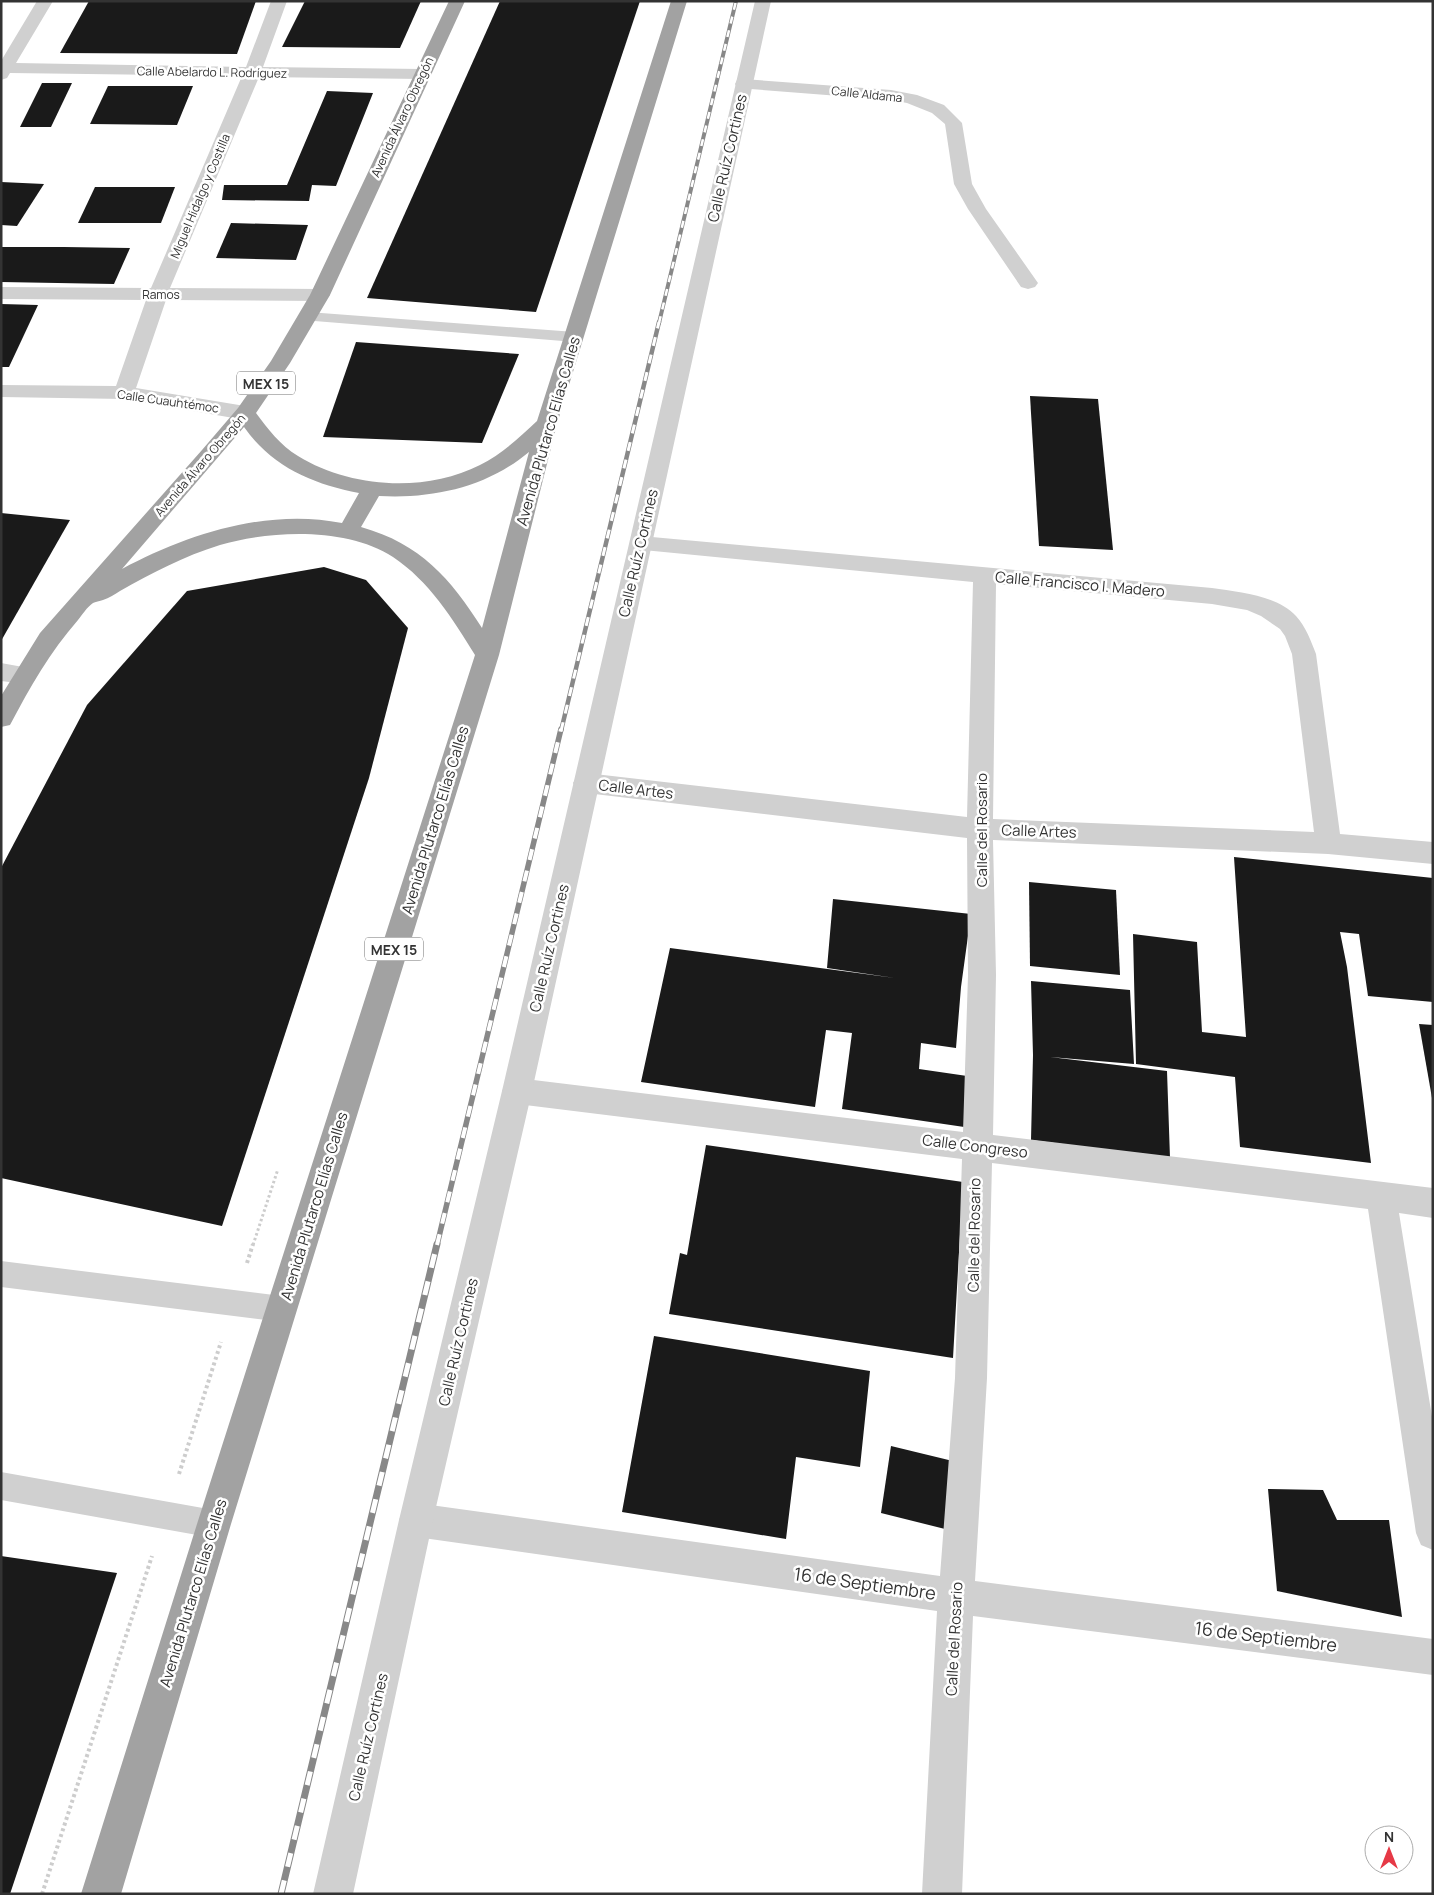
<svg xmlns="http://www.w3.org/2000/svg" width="1434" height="1895" font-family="Manrope,sans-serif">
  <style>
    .building { fill: #1a1a1a }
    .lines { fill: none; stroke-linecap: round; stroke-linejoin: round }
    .path-far1 { stroke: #cdcdcd; stroke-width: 3; stroke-dasharray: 2.5 2.5; stroke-linecap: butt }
    .path { stroke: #cdcdcd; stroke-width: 4; stroke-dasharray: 3 3; stroke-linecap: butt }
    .service { fill: #d0d0d0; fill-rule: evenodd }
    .minor { fill: #d0d0d0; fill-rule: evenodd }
    .tertiary { fill: #d0d0d0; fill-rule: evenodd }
    .trunk { fill: #a2a2a2; fill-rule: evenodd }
    .rail-far3-casing { stroke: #888; stroke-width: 4 }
    .rail-far2-casing { stroke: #888; stroke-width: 4.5 }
    .rail-far1-casing { stroke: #888; stroke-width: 5.5 }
    .rail-casing { stroke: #888; stroke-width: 7 }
    .rail-far3 { stroke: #fff; stroke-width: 2.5; stroke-dasharray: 7; stroke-linecap: butt }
    .rail-far2 { stroke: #fff; stroke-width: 3; stroke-dasharray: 9; stroke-linecap: butt }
    .rail-far1 { stroke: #fff; stroke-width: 4; stroke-dasharray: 11; stroke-linecap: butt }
    .rail { stroke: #fff; stroke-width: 5; stroke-dasharray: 14; stroke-linecap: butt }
    .labels { text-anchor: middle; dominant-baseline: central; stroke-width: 5; stroke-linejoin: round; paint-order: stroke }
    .far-street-label { font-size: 12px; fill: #333; stroke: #fff }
    .shield { fill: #fff; stroke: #707070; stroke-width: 1 }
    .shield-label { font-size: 14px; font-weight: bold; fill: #333 }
    .street-label { font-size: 15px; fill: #333; stroke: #fff }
    .near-street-label { font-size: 18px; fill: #333; stroke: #fff }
  </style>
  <rect width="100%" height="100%" fill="#fff"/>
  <g class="building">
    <path d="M89,1h167l-19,53 -177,-1z"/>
    <path d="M305,1h116l-21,47 -118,-1z"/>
    <path d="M500,1h140l-104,311 -169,-14z"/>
    <path d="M42,83h30l-21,44h-31z"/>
    <path d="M108,86h85l-16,39 -87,-1z"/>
    <path d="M327,91l46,2 -37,93 -24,-1 -3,16 -87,-1 2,-15h63z"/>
    <path d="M1,182l43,2 -27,42 -16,-1z"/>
    <path d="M95,187h80l-14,36h-83z"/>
    <path d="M231,223l77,2 -12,35 -80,-2z"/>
    <path d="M1,247h63l66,1 -16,36 -113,-2z"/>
    <path d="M1,304l37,1 -29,62h-8z"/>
    <path d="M356,342l163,12 -37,89 -159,-6z"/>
    <path d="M1030,396l68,3 15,151 -74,-4z"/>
    <path d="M1,513l69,7 -69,121z"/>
    <path d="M324,567l42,13 42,48 -39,150 -147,448 -221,-48v-310l86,-163 100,-114z"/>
    <path d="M1234,857l199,21v124l-65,-6 -9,-62 -19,-2 7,35 24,196 -131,-16 -5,-70 -99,-13 -3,-130 64,8 5,90 44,5z"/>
    <path d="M1029,882l87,8 4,85 -90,-9z"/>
    <path d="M833,899l138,15 -10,73 -5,61 -35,-5 -2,26 55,8 -3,51 -129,-19 10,-76 -26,-3 -11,77 -174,-25 29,-134 225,30 -68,-10z"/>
    <path d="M1031,981l99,9 4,74 -84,-7 117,14 3,87 -139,-18 2,-85z"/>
    <path d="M1419,1024l14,1v73h-1z"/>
    <path d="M706,1145l257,37 -10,176 -284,-44 11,-61 7,2z"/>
    <path d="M654,1336l216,35 -10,96 -64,-10 -10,82 -164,-27z"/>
    <path d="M891,1446l70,17 -8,68 -72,-18z"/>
    <path d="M1268,1489l55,1 14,30h52l13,97 -125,-26z"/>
    <path d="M1,1556l116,17 -107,321h-9z"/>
  </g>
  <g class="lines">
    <path class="path-far1" d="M253,1245l25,-76"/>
    <g class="path">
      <path d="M247,1263l6,-19"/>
      <path d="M179,1474l42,-132"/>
      <path d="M42,1894l110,-338"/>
    </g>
    <g class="service">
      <path d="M308,312l267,20 6,2 2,3 -2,3 -6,2 -273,-22 -2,-3 2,-3z"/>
      <path d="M1,1261l281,35 9,4 4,9 -4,9 -9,4 -281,-35z"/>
      <path d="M1,1472l213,38 10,4 4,10 -4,10 -10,4 -213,-38z"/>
    </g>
    <g class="minor">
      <path d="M37,1h16l-37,62 230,4 25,-66h16l-24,66 159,2 6,2 2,3 -2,3 -6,2 -163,-2 -89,211 150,1 7,2 3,4 -3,4 -7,2 -154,-1 -30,88 109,18 7,2 3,5 -3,5 -7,2 -121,-21 -123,-2v-12l115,1 30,-86 -145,-1v-12l150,1 91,-212 -232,-3 -3,5 -6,2v-19z"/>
      <path d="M743,79l148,11 26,5 27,10 18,18 10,61 14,25 52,74 -3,4 -7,2 -7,-2 -53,-78 -14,-25 -9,-60 -13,-11 -25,-10 -16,-3 -154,-12 -2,-4 2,-4z"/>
      <path d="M641,536l571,52c27,4 64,7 84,28 10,11 15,25 20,38l24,180 93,8v22l-105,-10 -335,-14 3,135 -3,160 440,53v30l-34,-5 34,210v127l-12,-5 -5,-12 -48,-324 -376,-46 -5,215 -12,203 458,58v36l-460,-59 -11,278h-40l15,-283 -521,-74 -12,-5 -5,-12 5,-12 12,-5 524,73 15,-198 7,-219 -445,-55 -10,-4 -5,-9 5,-9 10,-4 446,54 5,-157 -1,-137 -381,-45 -9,-3 -4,-7 4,-7 9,-3 381,44 6,-235 -340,-33 -3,-5 3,-5zM996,584l216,20 35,6 14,6 19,13 5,7 7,18 22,178 -321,-13z"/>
      <path d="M1,663l33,6 3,6 -3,6 -9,3 -24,-3z"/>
    </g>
    <path class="tertiary" d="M755,1h16l-239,1090 -99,429 -80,374h-40l86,-374 103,-429z"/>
    <path class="trunk" d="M449,1h16l-135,294 -40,68 -34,50c12,16 24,32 42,43 52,32 127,37 182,9 22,-11 40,-28 57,-44l134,-420h16l-130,423 -58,231 -268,869 -110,370h-40l116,-370 278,-869c-22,-36 -46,-74 -82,-98 -46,-30 -122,-27 -173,-12 -36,11 -68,28 -100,46 -5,3 -11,7 -17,9 -3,1 -8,2 -10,3 -6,4 -11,12 -15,17 -28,32 -48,67 -68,105l-9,2v-31l39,-63 162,-183 36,-42 33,-47 39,-66zM244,427c28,40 69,57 115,66l-17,30c-75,-15 -154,11 -220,46zM529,452l-47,176c-32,-50 -61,-84 -121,-101l18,-31c55,3 108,-9 150,-44z"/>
    <g class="rail-far3-casing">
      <path id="rail-far3" d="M659,323l77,-322"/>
    </g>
    <g class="rail-far2-casing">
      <path id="rail-far2" d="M561,731l98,-409"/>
    </g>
    <g class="rail-far1-casing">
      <path id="rail-far1" d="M437,1245l124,-516"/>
    </g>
    <g class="rail-casing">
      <path id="rail" d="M281,1894l156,-650"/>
    </g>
    <use href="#rail-far3" class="rail-far3"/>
    <use href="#rail-far2" class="rail-far2"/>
    <use href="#rail-far1" class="rail-far1"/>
    <use href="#rail" class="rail"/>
  </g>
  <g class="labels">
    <g class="far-street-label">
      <text transform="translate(212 72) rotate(1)">Calle Abelardo L. Rodríguez</text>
      <text transform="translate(867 94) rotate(6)">Calle Aldama</text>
      <text transform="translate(402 117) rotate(-65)">Avenida Álvaro Obregón</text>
      <text transform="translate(200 196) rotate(-67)">Miguel Hidalgo y Costilla</text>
      <text x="161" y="294">Ramos</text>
      <text transform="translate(168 401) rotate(8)">Calle Cuauhtémoc</text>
      <text transform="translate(200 465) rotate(-49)">Avenida Álvaro Obregón</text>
    </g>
    <g class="shield">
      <rect x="237" y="371.5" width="58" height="23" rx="4"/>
      <rect x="365" y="937.5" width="58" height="23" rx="4"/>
    </g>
    <g class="shield-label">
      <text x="266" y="383">MEX 15</text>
      <text x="394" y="949">MEX 15</text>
    </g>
    <g class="street-label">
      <text transform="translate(727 158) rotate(-77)">Calle Ruíz Cortines</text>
      <text transform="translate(548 431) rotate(-74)">Avenida Plutarco Elías Calles</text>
      <text transform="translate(638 553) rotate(-77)">Calle Ruíz Cortines</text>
      <text transform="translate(1080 584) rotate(5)">Calle Francisco I. Madero</text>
      <text transform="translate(636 789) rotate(7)">Calle Artes</text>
      <text transform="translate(435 820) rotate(-73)">Avenida Plutarco Elías Calles</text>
      <text transform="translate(981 830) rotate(-90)">Calle del Rosario</text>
      <text transform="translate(1039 831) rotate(2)">Calle Artes</text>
      <text transform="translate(549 948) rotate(-77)">Calle Ruíz Cortines</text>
      <text transform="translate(975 1146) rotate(7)">Calle Congreso</text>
      <text transform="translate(314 1206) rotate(-73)">Avenida Plutarco Elías Calles</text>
      <text transform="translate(974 1235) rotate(-89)">Calle del Rosario</text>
      <text transform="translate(458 1342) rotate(-77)">Calle Ruíz Cortines</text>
      <text transform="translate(193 1593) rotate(-73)">Avenida Plutarco Elías Calles</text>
      <text transform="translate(954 1639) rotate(-87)">Calle del Rosario</text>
      <text transform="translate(368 1737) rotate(-77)">Calle Ruíz Cortines</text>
    </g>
    <g class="near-street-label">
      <text transform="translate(865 1583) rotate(8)">16 de Septiembre</text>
      <text transform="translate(1266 1636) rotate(7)">16 de Septiembre</text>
    </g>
  </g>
  <rect width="1434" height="1895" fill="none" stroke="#333333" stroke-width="5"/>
  <g transform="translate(1389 1850)"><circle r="24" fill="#ffffff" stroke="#adadad"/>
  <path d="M0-4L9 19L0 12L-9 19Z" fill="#e63946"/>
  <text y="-8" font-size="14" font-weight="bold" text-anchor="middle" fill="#333333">N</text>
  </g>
</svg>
